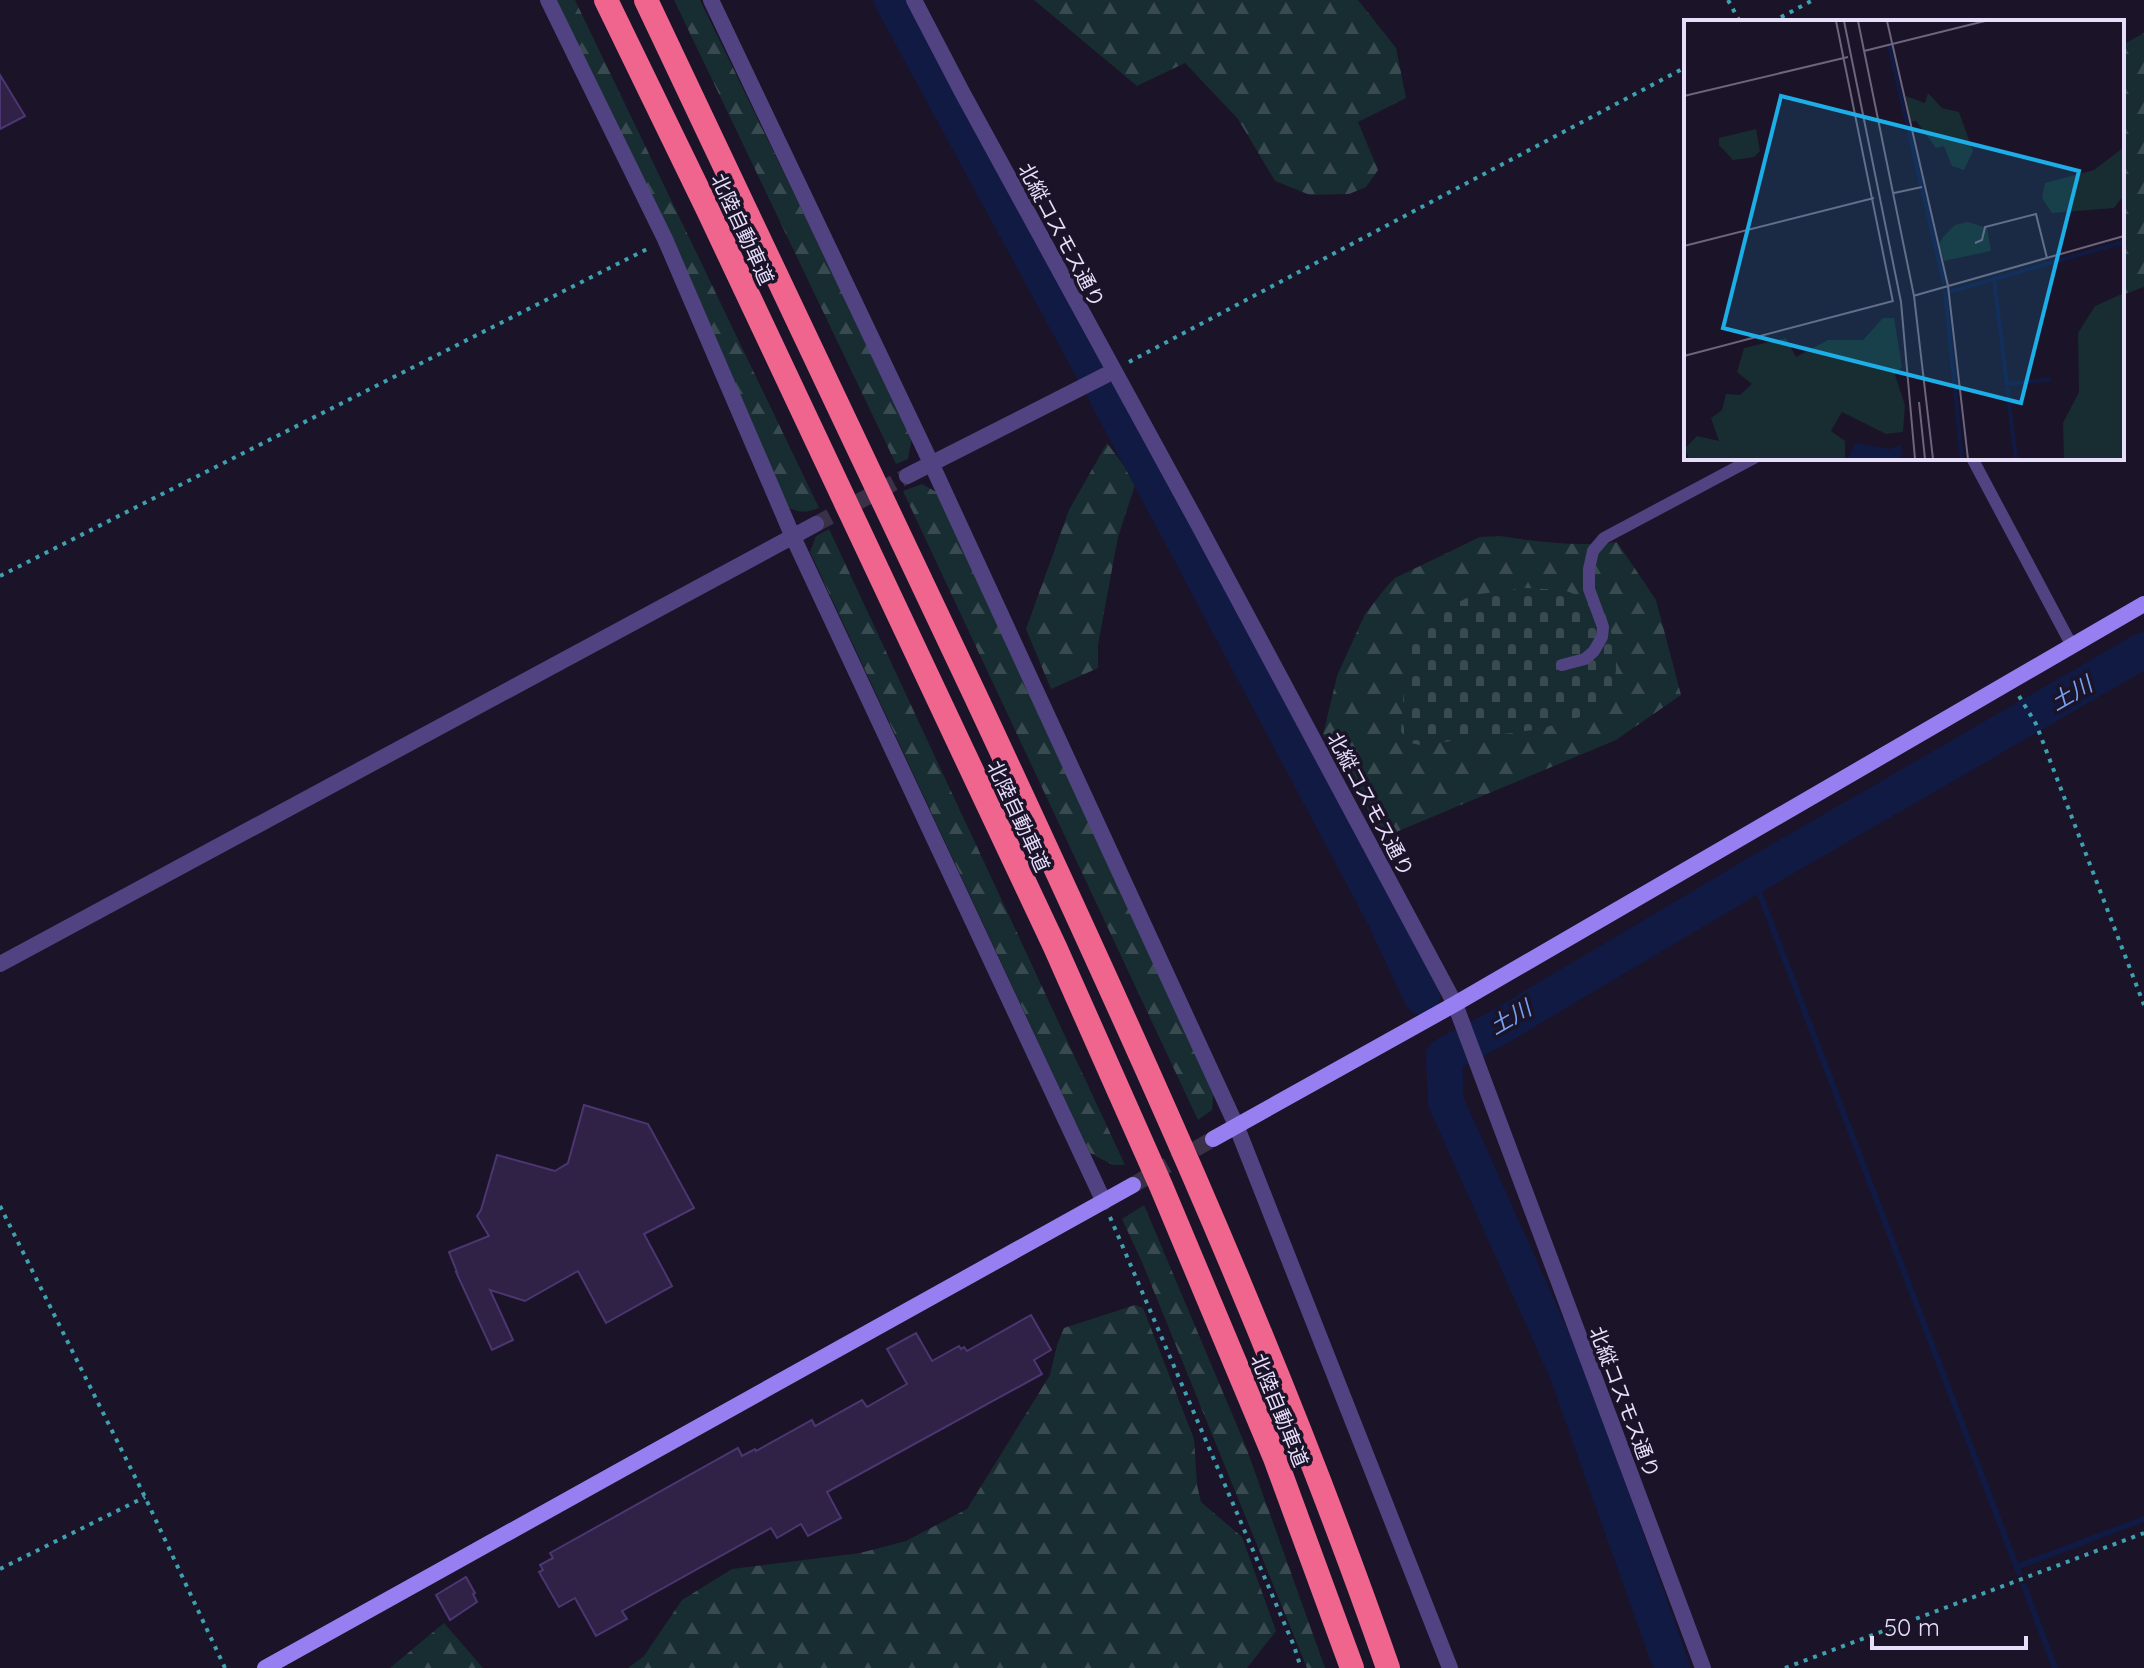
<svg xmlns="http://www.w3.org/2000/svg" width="2144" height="1668" font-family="Quicksand,'Noto Sans JP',sans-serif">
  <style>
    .forest { fill: url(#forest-firs) }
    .cemetery { fill: url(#cemetery-stones) }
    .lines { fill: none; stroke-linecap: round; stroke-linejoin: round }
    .stream { stroke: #111a43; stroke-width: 6 }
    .river { stroke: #111a43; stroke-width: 36 }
    .building { fill: #302147; stroke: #4c3671; stroke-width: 2 }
    .street-tunnel { stroke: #3a3148; stroke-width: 16; stroke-dasharray: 16 8; stroke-linecap: butt }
    .secondary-tunnel { stroke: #3a3148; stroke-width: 16; stroke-dasharray: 16 8; stroke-linecap: butt }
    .path { stroke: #3ea1b0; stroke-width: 4; stroke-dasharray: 4 6; stroke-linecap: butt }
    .lane { stroke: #514382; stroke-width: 12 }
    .street { stroke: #514382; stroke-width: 16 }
    .secondary { stroke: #977ff2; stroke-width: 16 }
    .highway { stroke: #ef658e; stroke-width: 24 }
    .labels { text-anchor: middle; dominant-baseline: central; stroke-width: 7; stroke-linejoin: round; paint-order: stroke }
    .street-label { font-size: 20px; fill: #e7defc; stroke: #1b1328 }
    .water-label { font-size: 22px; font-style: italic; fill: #76a1f1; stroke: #1b1328 }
    .inset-river { fill: none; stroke: #111a43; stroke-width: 4 }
    .inset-road { fill: none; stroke: #6d647d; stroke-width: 2 }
    .view { fill: #1eaee7; fill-opacity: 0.15; stroke: #1eaee7; stroke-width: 4 }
    .inset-edge { fill: none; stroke: #e7defc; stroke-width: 4 }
  </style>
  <defs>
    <pattern id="forest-firs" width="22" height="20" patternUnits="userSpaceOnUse" patternTransform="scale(2)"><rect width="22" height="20" fill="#172d31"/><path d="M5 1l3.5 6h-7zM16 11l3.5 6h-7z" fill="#394b50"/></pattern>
    <pattern id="cemetery-stones" width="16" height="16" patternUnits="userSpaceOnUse" patternTransform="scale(2)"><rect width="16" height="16" fill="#172d31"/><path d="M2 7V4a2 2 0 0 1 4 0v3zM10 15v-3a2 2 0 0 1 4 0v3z" fill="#394b50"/></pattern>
  </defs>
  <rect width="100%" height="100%" fill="#1b1328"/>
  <g class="forest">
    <path d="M543,0h32l244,508c-13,5 -20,5 -32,-1z"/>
    <path d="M674,0h26l212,437 -4,22 -12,5z"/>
    <path d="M1034,0h324l38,48 10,50 -48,24 20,48 -12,17 -17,7 -39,1 -35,-14 -37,-62 -53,-56 -48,23z"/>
    <path d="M2144,33v254l-22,8v-250z"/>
    <path d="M1107,443l29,39 -18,55 -20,108v23l-47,21 -25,-60 43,-119z"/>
    <path d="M922,484l16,9 276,593 -2,24 -14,10 -295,-629z"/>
    <path d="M829,529l296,636h-12l-23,-12 -280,-601 6,-16z"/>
    <path d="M1500,536c39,6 78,11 117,6l39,58 25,95 -65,45 -232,97 -61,-102 14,-59 28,-62 23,-29 7,-7 85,-41z"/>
    <path d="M1144,1205l102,242 79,221h-18l-165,-406 -20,-43z"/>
    <path d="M1135,1305l8,3 51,131 3,46 4,17 41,35 34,94 -29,37h-619l16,-12 38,-56 50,-31 128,-16 46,-12 61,-32 83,-134 7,-30 7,-17z"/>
    <path d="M444,1623l39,45h-93z"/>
  </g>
  <path class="cemetery" d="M1526,588l38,2 25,10 15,10 11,35 1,26 -7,28 -13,13 -56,17 -119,16c-11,-1 -15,-4 -20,-14l6,-85 11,-16 30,-22 24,-13z"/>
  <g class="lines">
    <g class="stream">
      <path d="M1753,876l266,697"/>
      <path d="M2017,1567l127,-48"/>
      <path d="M2024,1586l31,82"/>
    </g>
    <g class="river">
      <path d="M892,0l214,394 278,522 38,81"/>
      <path d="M1672,1668l-105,-296 -121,-270 -2,-46 57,-30 252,-150 391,-226"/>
    </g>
  </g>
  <g class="building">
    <path d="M0,75l25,41 -25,13z"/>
    <path d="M584,1105l64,19 46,84 -50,26 28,52 -66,37 -28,-52 -53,30 -35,-11 23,50 -21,10 -36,-78h1l-8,-20 40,-16 -12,-20 4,-6 16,-55 58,16 13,-8z"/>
    <path d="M1031,1315l20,35 -17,10 8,14 -215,118 14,26 -33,18 -7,-12 -24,14 -6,-10 -149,83 5,8 -31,17 -21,-38 -16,9 -20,-35 4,-2 -3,-5 13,-7 -3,-5 188,-105 4,8 13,-7 1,2 56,-31 3,6 47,-26 5,7 40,-23 -20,-35 29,-16 16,28 27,-15 2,3 3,-2 3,4z"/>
    <path d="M466,1577l9,16 -2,1 4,8 -27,18 -14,-25z"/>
  </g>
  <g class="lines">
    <path class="street-tunnel" d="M816,524l91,-48"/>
    <path class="secondary-tunnel" d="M1133,1185l80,-46"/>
    <g class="path">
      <path d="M1728,0l12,22"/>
      <path d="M1772,22l41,-22"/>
      <path d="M1129,362l557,-295"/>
      <path d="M0,576l651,-329"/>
      <path d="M2019,696l17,28 108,281"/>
      <path d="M0,1206l145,291 80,171"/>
      <path d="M1110,1217l184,429 7,22"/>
      <path d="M0,1569l145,-72"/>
      <path d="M1785,1668l359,-135"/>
    </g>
    <g class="lane">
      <path d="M1972,458l100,188"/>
      <path d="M1562,665l23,-6 9,-8 8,-14 1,-10 -14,-38v-20l4,-18 11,-13 150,-80"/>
    </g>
    <g class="street">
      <path d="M548,0l117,239 128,298 311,665"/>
      <path d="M711,0l221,465 304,660 214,543"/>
      <path d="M914,0l48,92 236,432 257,480 248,664"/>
      <path d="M907,476l199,-101"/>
      <path d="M0,964l816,-440"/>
    </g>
    <g class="secondary">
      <path d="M1213,1139l242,-135 689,-400"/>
      <path d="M265,1668l868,-483"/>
    </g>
    <g class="highway">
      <path d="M606,0l102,210 347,737 106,239 114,272 77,210"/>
      <path d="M646,0c111,231 220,464 330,697 149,319 296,638 412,971"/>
    </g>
  </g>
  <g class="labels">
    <g class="street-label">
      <text transform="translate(743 229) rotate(65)">北陸自動車道</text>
      <text transform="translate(1062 235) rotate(62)">北縦コスモス通り</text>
      <text transform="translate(1371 804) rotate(62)">北縦コスモス通り</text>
      <text transform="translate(1019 816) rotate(65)">北陸自動車道</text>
      <text transform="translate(1625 1402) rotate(69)">北縦コスモス通り</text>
      <text transform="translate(1280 1410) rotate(68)">北陸自動車道</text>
    </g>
    <g class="water-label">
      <text transform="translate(2071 693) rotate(-30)">土川</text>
      <text transform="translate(1510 1017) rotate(-30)">土川</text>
    </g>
  </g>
  <g transform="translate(1684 20)">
    <rect width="440" height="440" fill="#1b1328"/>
    <path d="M244,73l14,15 17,4 14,39 -9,19 -12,-4 -8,-20 -8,2 -20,-27 -7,1 -3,-26 19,7zM72,109l4,22 -6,6 -21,3 -14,-15v-7zM440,127v48l-10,13 -62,5 -10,-15 3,-15 49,-13zM284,202l19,6 4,23 -47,10 -5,-17 4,-7 12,-12zM440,273v166h-60l-1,-36 16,-31 -1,-59 17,-27zM199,298h11l8,49 -7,8 10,30 -2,27 -17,2 -44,-22 -11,19 14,10v18h-156l-4,-11 12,-12 22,5 -8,-23 11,-8 4,-16 14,1 12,-11 -15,-12 7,-24 42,-10 10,19 32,-17h35z" fill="#172d31"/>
    <path d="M277,211l22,6 -3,12h-29l3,-14z" fill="#172d31"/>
    <path d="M172,423l33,6 12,-4 1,14h-55z" fill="#111a43"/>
    <path class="inset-river" d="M205,26l55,238M310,259l13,106M325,364l42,-5M323,367l9,72M278,439l-17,-166 179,-51"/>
    <path class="inset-road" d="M152,1l57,281M160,1l57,281 14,157M174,1l56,275 19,163M203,1l61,265 20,173M180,31l121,-30M0,76l164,-39M210,173l28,-6M291,223l7,-3 3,-13 51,-13 11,44M0,226l190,-48M229,276l211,-60M0,336l209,-55M235,382l6,57"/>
    <path class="view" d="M97,76l298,75 -58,232 -298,-75z"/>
    <rect width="440" height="440" class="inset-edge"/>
  </g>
  <path d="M1872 1636v12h154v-12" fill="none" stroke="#e7defc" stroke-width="4"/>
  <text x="1884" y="1636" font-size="24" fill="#e7defc" stroke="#1b1328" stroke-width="6" paint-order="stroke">50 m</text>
</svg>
